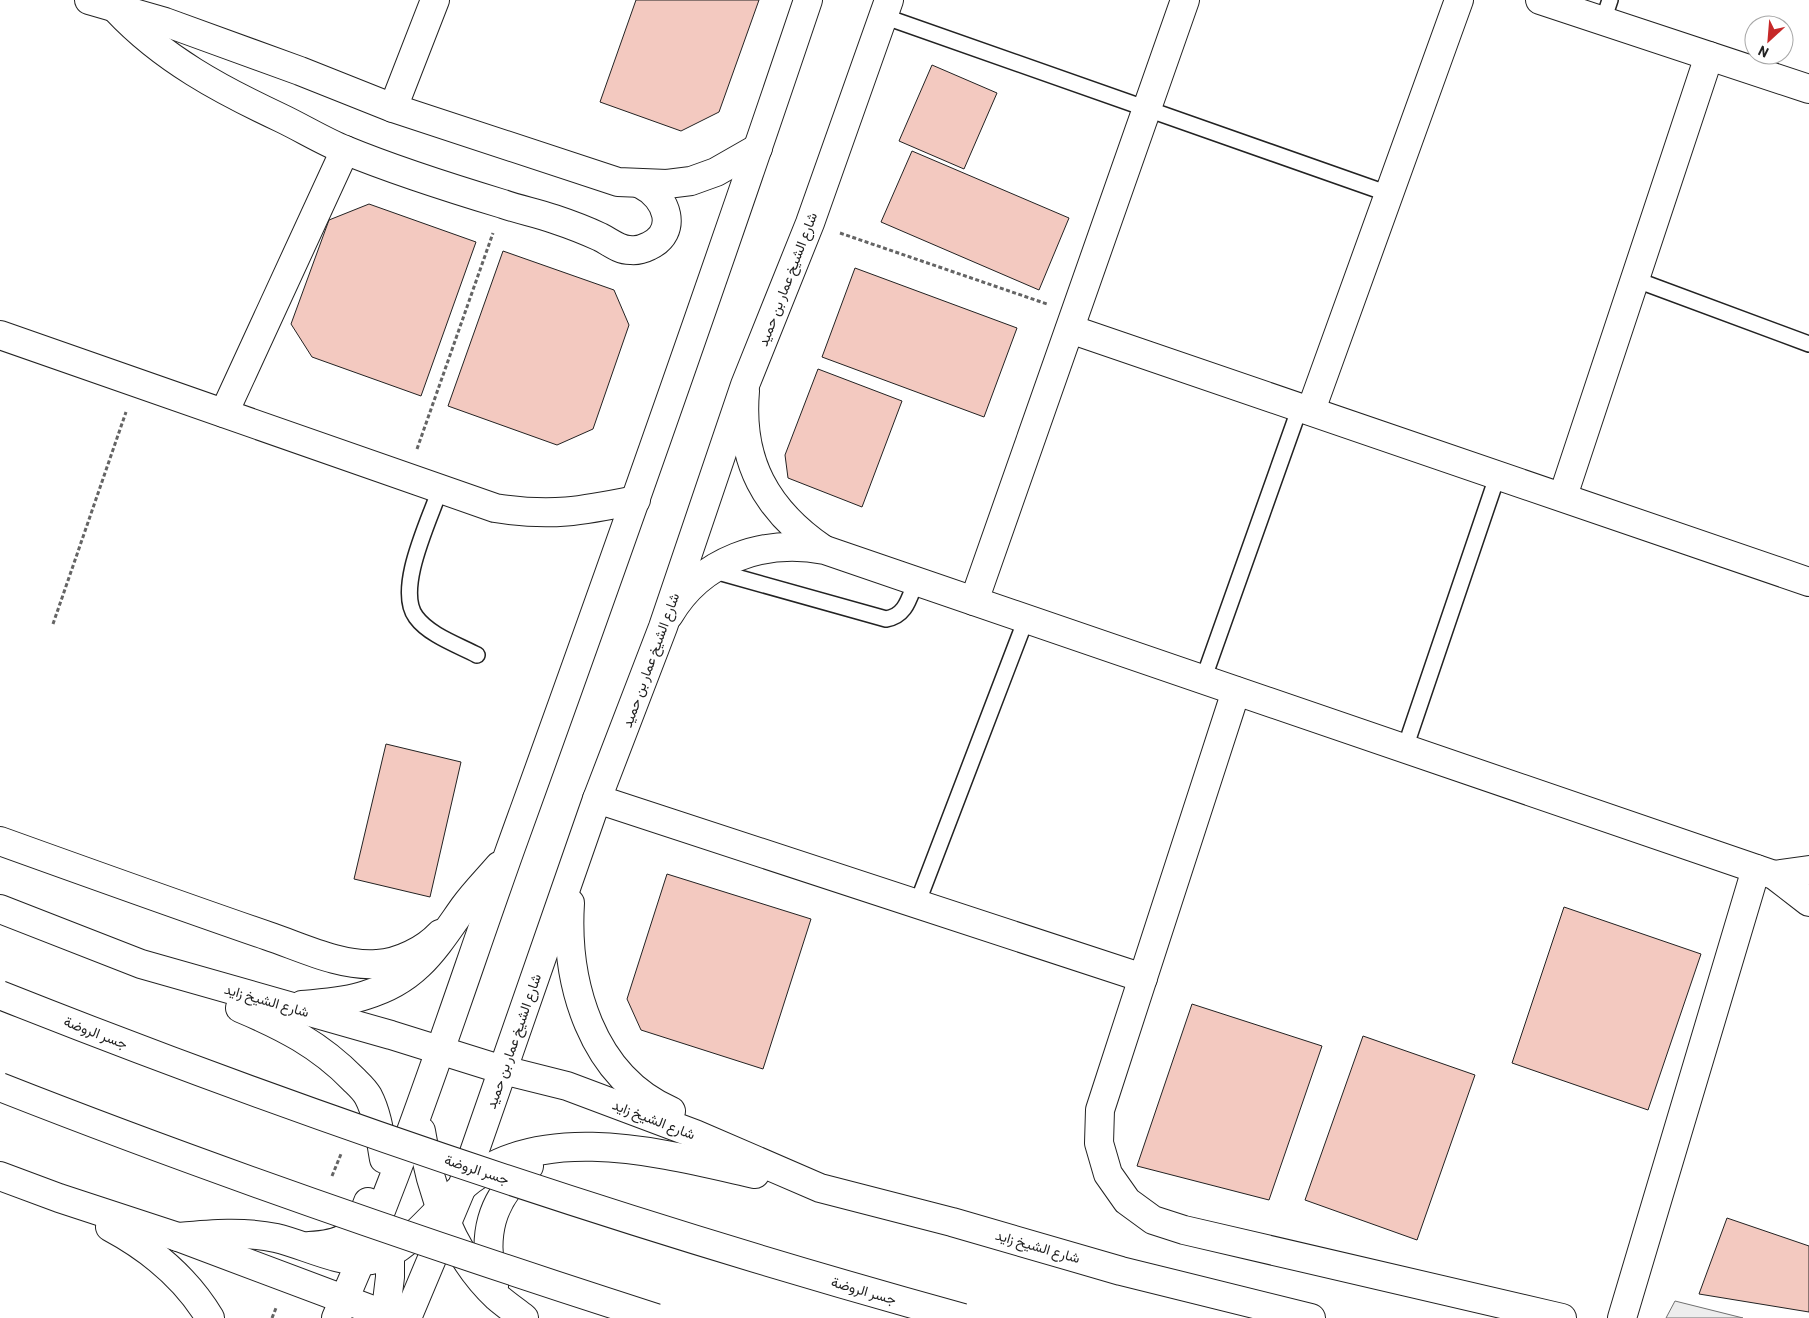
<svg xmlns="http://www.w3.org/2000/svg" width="1809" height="1318" font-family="Barlow,Vazirmatn,sans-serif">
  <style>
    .parking { fill: #ededed; stroke: #6f6f6f }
    .building { fill: #f3c9c0; stroke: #222 }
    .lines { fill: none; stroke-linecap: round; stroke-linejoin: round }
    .service-casing { stroke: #222; stroke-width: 18 }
    .minor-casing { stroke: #222; stroke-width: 30 }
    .tertiary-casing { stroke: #222; stroke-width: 30 }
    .primary-casing { stroke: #222; stroke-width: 30 }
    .path { stroke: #646464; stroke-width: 3; stroke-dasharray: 4 2.5; stroke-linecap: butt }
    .service { stroke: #fff; stroke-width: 15 }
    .minor { stroke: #fff; stroke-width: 28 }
    .tertiary { stroke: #fff; stroke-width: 28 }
    .primary { stroke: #fff; stroke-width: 28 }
    .primary-bridge-casing { stroke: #222; stroke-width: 30; stroke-linecap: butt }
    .primary-bridge { stroke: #fff; stroke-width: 28 }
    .labels { text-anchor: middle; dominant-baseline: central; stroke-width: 4; stroke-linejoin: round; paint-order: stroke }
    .street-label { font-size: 14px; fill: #222; stroke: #fff }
  </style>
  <rect width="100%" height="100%" fill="#fff"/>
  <path class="parking" d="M1675,1301l68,17h-77z"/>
  <g class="building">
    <path d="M636,0h123l-40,112 -38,19 -81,-29z"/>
    <path d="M932,65l65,28 -33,76 -65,-28z"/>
    <path d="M912,151l157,67 -30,72 -158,-68z"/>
    <path d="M369,204l107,38 -55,154 -109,-39 -21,-33 38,-104z"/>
    <path d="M503,251l111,39 15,35 -36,104 -36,16 -109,-39z"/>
    <path d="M855,268l162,60 -33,89 -162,-60z"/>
    <path d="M818,369l84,32 -40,106 -74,-29 -3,-23z"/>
    <path d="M386,744l75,18 -31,135 -76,-18z"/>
    <path d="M667,874l144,45 -48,150 -122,-39 -14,-31z"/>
    <path d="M1564,907l137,47 -53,156 -136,-47z"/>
    <path d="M1192,1004l130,42 -53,154 -132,-34z"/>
    <path d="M1363,1036l112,39 -58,165 -112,-40z"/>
    <path d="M1727,1218l82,28v66l-110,-18z"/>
  </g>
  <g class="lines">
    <g class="service-casing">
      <g id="service">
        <path d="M883,16l506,178"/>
        <path d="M1603,21l7,-21"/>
        <path d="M1634,279l175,65"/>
        <path d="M440,489c-10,30 -45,100 -24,128 13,18 42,28 61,38"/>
        <path d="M711,570l175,49c20,-3 23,-21 30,-38"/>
        <path d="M1203,680l97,-273"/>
        <path d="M1405,748l93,-274"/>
        <path d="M917,904l109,-285"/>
      </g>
    </g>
    <g class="minor-casing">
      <g id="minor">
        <path d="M89,0l76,22 135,49 93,37 225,74 49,2 24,-3 25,-9 42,-24"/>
        <path d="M1540,0l269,89"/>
        <path d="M117,10c46,49 104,80 164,108 21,10 42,23 64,32 51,21 105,38 158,54 17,6 34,9 51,15 15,5 31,11 46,18 10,5 19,13 30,13 7,1 13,-1 19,-4 30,-14 18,-49 -7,-61"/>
        <path d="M393,108l42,-108"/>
        <path d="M1070,329l739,253"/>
        <path d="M0,335l495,173c56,9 87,3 141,-8"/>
        <path d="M745,391c-6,70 21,119 78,158"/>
        <path d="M1311,410l148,-410"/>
        <path d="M224,413l121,-263"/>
        <path d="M1563,496l146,-440"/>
        <path d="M974,601l211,-601"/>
        <path d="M669,615c32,-55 95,-77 156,-65l949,325 35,27"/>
        <path d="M1236,691l-136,419 -1,33 9,31 19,27 26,19 31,10 378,88"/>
        <path d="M597,799l546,179"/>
        <path d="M1774,875l35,-5"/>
        <path d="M1622,1318l134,-449"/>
      </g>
    </g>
    <g class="tertiary-casing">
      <path id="tertiary" d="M0,841c89,32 178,64 268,95 33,11 73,31 109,28 22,-1 48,-14 63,-30"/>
    </g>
    <g class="primary-casing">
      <g id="primary">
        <path d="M570,903c-5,80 21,173 101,208"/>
        <path d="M0,909l141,55 250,71 112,35 64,16 128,48 125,54 132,34 169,49 190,47"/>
        <path d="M302,1005c21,-2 44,-3 64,-10 51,-15 69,-47 98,-88 10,-14 23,-27 35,-41"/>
        <path d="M240,1008c43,18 80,37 113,71 5,5 11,10 15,17 10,19 12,41 16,63"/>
        <path d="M421,1131c9,59 31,124 76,166 8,7 18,14 27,21"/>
        <path d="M0,1176l59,22 119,39 216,81"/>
        <path d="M110,1227c41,22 76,51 100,91"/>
        <path d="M178,1237c33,-3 65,-6 98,1 30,7 63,26 95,22 32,-4 67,-52 90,-72 76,-70 205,-34 294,-14"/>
        <path d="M309,1246c37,-2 46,-10 59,-44"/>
        <path d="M494,1286c-13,-49 -4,-87 35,-120"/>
        <path d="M336,1318c68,-152 118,-311 174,-468 102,-282 202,-565 298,-850"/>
        <path d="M385,1318l5,-41v-41"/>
        <path d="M407,1318l55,-131 135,-388 66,-172 82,-242 65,-162 79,-223"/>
      </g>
    </g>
    <g class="path">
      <path d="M840,233l207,71"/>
      <path d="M417,449l76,-216"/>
      <path d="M53,624l73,-212"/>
      <path d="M332,1176l9,-22"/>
      <path d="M272,1318l4,-10"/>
    </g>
    <use href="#service" class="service"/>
    <use href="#minor" class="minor"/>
    <use href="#tertiary" class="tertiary"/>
    <use href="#primary" class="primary"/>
    <g class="primary-bridge-casing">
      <g id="primary-bridge">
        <path d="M0,995c315,125 637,233 963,323"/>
        <path d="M0,1087c216,85 435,160 656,231"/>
      </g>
    </g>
    <use href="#primary-bridge" class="primary-bridge"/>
  </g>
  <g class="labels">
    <g class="street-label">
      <text transform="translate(787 279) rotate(-69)">شارع الشيخ عمار بن حميد</text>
      <text transform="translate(650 660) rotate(-70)">شارع الشيخ عمار بن حميد</text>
      <text transform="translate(267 1000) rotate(16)">شارع الشيخ زايد</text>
      <text transform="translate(96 1032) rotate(21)">جسر الروضة</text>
      <text transform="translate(513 1041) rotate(-71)">شارع الشيخ عمار بن حميد</text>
      <text transform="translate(654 1119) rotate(21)">شارع الشيخ زايد</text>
      <text transform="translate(477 1169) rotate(18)">جسر الروضة</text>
      <text transform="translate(1038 1246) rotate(16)">شارع الشيخ زايد</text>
      <text transform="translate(864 1290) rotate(16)">جسر الروضة</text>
    </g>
  </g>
  <g transform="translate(1769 40) rotate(206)"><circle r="24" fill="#ffffff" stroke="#a7a7a7"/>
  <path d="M0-4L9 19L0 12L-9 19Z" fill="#c62828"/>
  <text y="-8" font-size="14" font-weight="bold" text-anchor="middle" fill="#222222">N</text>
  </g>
</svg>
